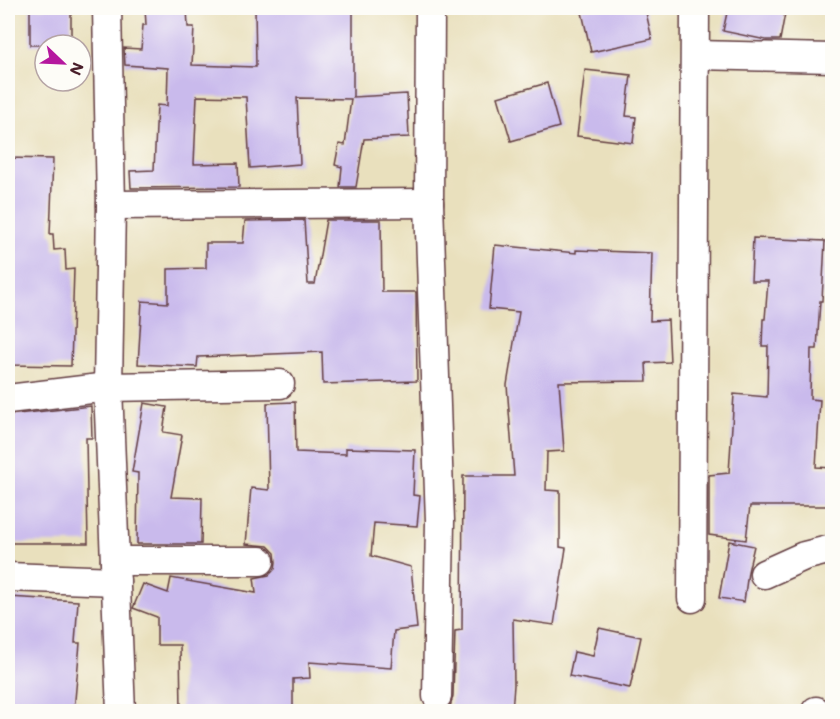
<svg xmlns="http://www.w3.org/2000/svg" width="840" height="719" font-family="Mali,sans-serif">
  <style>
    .building { fill: #c9baec }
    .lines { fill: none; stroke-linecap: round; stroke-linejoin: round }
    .minor-casing { stroke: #623c41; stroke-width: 31 }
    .minor { stroke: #fff; stroke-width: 28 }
  </style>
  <rect width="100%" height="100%" fill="#fdfcf7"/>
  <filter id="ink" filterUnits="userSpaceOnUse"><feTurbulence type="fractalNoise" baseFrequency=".0167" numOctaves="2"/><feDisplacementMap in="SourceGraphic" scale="12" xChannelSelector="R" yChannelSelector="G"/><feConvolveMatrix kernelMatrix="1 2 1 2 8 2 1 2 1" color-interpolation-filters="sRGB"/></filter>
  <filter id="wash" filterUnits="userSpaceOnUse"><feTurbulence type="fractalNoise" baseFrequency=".008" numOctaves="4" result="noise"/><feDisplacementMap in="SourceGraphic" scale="24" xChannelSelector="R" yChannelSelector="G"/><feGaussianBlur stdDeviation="1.35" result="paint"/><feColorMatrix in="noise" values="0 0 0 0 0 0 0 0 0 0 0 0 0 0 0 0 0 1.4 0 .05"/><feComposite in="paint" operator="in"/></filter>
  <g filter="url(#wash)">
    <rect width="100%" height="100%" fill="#e9e0bd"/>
    <g id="blocks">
      <g class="building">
        <rect x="30" y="8" width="41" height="37"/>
        <path d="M145,8h42l1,19h6l-2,38 64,2 -1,-59 98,2v87l54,-3 2,43 -45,2 -8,48h-16l2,-20 -7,-2 4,-21 6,1 6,-46 -54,-1 3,66 -50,4 -4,-71 -49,-1 -3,68 44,-1 1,24 -108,1 -1,-17 24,-1 3,-65 10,1 1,-38 -43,-3 -1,-17 17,1 2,-24h3z"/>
        <path d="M581,8h64l7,31 -61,13z"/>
        <path d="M728,8h58l-6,32h-14l-43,-9z"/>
        <path d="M585,70l46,5 -5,41 10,1 -3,26 -56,-7z"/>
        <path d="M547,83l12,44 -48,14 -13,-44z"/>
        <path d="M8,158l45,1 -3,75h3l1,16 11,-1 1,21 8,-1 -3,97 -63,-1z"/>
        <path d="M304,220l4,64h7l11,-64h55l1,72h34l1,89 -94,3 -1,-32 -124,5 -1,10 -59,-3 4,-63 26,2v-34l38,-1v-25h37l2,-22z"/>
        <path d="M753,238l72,3 -3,60h-2l-3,48h-6l-1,50 10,1 -4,67 16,1v38h-82l-4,34 -37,-5v-60l20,-2 5,-79 33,3 1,-51h-6l1,-27h2l3,-38h-17z"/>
        <path d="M495,245l81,8v-3l76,3 -2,68 18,-1 2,42 -24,1 1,18 -88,1 5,69 -17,1 -1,38 14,1v56l6,1 -12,77 -41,-6 1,66 -2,26h-63l4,-15 2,-65 7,-1 1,-154h51l-7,-91 12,-73 -30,-3z"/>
        <path d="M295,402l1,50 50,2v-6l69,2 -2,45 7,1 -3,30 -43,-3 -3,33 40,11 6,61 -23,3 -3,37 -82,-6 1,16 -17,1v32h-112l-1,-66h-23v-28l-24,-9 10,-24 25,9 3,-15 85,15 -2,-15 15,-3 6,-6 1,-7 -1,-9 -7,-7 -22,-2 5,-56 18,2 -2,-87z"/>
        <path d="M144,403l23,4 -4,25 19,3 -11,62 31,1 -1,46h-64l1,-71 -6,-1z"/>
        <path d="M91,406l1,32h-6l2,105h-80v-128z"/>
        <path d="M729,541l25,5 -6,26 -4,30 -25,-4z"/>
        <path d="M8,597l70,4 -3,42h5l-6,68h-66z"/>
        <path d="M599,628l42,9 -11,51 -61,-12 5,-24 19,4z"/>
      </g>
    </g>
  </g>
  <g filter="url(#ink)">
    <use href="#blocks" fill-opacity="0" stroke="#623c41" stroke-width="1.5"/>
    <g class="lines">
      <g class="minor-casing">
        <g id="minor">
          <path d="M107,8l4,197 -3,182 13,325"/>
          <path d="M430,8l-1,195 11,318 -3,175"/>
          <path d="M696,55l136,3"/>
          <path d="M111,205l318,-2"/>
          <path d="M8,399l100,-12 172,-3"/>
          <path d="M115,561h145"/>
          <path d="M764,574l40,-18 28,-7"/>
          <path d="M8,577l108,4"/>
          <path d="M692,598l3,-590"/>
          <path d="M816,712v-1"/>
        </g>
      </g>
      <use href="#minor" class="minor"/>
    </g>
  </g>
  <rect width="840" height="719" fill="none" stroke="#fdfcf7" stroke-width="30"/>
  <g transform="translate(63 63) rotate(113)"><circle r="28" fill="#fdfcf7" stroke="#b5a4a5" stroke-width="1.5"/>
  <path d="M0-4.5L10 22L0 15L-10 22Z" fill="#b5179e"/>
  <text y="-9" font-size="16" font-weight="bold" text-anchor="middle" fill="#4a1f2b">N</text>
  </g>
</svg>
